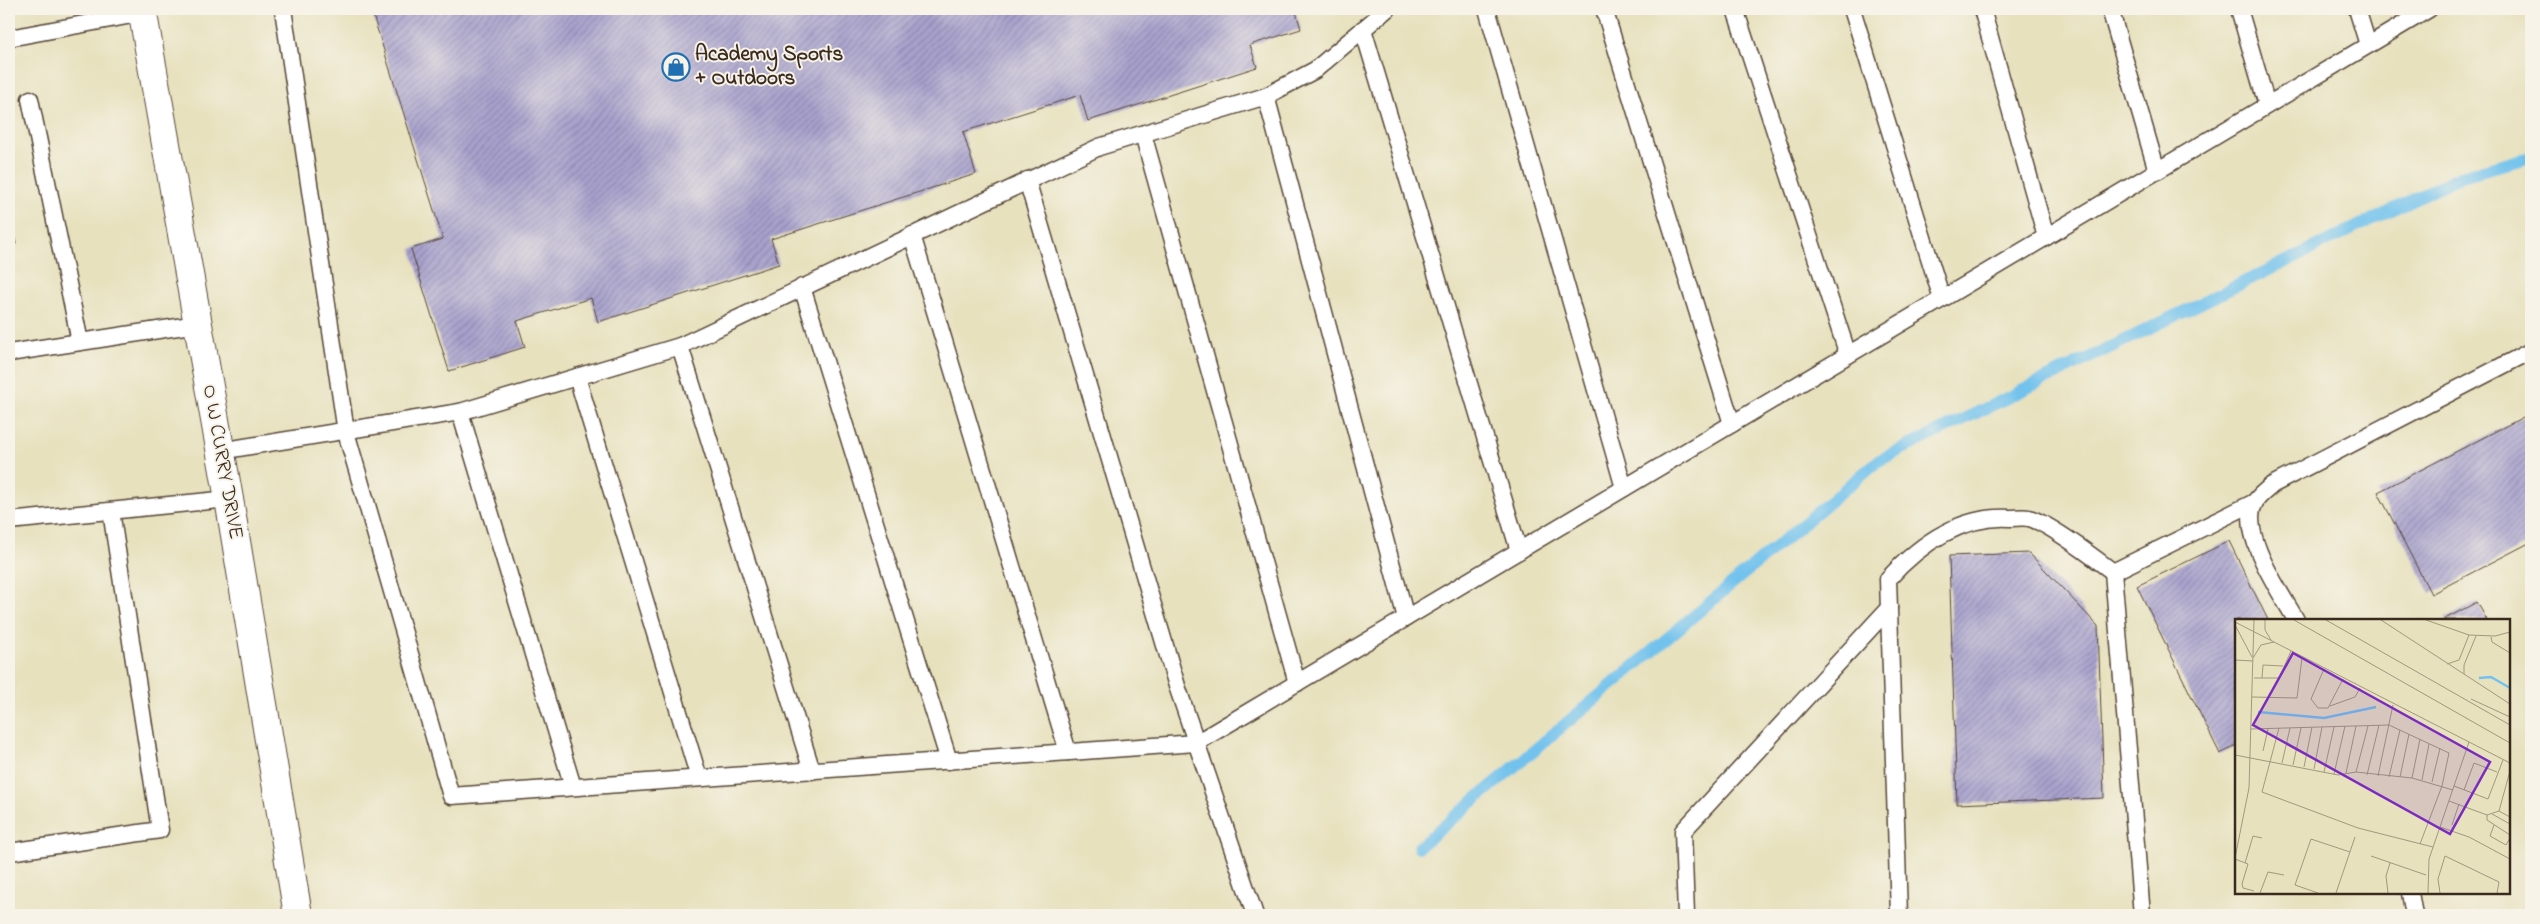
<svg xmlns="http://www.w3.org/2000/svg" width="2540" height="924" font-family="'Indie Flower',sans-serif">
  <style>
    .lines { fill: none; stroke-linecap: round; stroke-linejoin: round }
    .stream { stroke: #72c2ed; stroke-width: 12 }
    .building { fill: url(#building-hatch) }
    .service-casing { stroke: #554536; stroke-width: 19 }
    .minor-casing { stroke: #554536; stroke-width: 30 }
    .service { stroke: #fff; stroke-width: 16 }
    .minor { stroke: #fff; stroke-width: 28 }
    .labels { text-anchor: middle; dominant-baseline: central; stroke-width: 4; stroke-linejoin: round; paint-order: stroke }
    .poi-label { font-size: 21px; font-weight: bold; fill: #3b2a1e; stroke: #f7f3e8; text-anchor: start }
    .street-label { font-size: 21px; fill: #3b2a1e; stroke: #f7f3e8 }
    .inset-river { fill: none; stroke: #72c2ed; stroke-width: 2.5 }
    .inset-road { fill: none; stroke: #a2987e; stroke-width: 1 }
    .view { fill: #7b2cbf; fill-opacity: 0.15; stroke: #7b2cbf; stroke-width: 2.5 }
    .inset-edge { fill: none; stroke: #3b2a1e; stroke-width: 2.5 }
  </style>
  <defs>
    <pattern id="building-hatch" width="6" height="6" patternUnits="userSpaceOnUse" patternTransform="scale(1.25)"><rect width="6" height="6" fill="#a8a2ce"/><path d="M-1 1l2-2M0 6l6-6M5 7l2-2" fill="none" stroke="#8a84a7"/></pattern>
  </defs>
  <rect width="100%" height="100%" fill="#f7f3e8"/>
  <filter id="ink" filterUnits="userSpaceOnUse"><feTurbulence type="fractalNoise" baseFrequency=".02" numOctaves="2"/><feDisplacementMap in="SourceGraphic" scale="10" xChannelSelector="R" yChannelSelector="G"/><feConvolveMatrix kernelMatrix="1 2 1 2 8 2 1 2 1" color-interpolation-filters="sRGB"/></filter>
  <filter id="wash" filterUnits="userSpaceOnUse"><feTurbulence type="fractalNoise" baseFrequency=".0096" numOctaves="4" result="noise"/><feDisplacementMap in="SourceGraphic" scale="20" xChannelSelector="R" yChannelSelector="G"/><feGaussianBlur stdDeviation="1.12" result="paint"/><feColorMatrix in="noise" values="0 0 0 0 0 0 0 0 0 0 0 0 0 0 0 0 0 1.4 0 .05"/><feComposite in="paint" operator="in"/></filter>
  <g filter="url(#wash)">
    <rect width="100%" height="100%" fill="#e7e1be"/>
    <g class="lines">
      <path class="stream" d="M1419,847l459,-386 583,-285 70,-19"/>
    </g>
    <g id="blocks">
      <g class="building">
        <path d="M371,9h924l6,20 -51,16 7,22 -169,54 -8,-26 -117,37 13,42 -205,65 8,25 -181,58 -7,-24 -74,23 8,26 -76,24 -38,-122 32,-10z"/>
        <path d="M9,213l7,31 -7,2z"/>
        <path d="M2531,413v129l-100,52 -53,-102z"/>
        <path d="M2229,541l39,79h-32v126l-16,8 -83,-168z"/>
        <path d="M2029,553l69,73 6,172 -147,6 -8,-248z"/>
        <path d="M2477,602l10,18h-44z"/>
      </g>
    </g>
  </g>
  <g filter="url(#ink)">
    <use href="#blocks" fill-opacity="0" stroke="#554536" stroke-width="1"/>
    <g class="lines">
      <g class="service-casing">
        <g id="service">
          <path d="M283,9l63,423 105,364 745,-53 1233,-734"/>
          <path d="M1487,9l137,479"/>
          <path d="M1604,9l128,415"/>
          <path d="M1735,9l113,346"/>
          <path d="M1852,9l90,290"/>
          <path d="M1982,9l64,228"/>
          <path d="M2110,9l47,162"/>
          <path d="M2239,9l28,96"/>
          <path d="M2357,9l11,36"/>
          <path d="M1363,29l156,522"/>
          <path d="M9,38l134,-25"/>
          <path d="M1266,96l140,522"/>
          <path d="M30,99l50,243"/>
          <path d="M1143,134l154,549"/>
          <path d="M1027,180l150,506 78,229"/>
          <path d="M912,235l156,517"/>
          <path d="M802,287l147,474"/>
          <path d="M680,346l132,425"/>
          <path d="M9,353l188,-29"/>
          <path d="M577,377l122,401"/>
          <path d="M460,412l113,375"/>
          <path d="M220,451l240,-39 220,-66 419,-199 167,-51 49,-26 72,-61"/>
          <path d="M9,521l220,-22"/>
          <path d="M2113,572l142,-70"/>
          <path d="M2296,620c-15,-27 -58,-88 -41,-118 4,-7 12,-12 17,-17l259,-134"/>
          <path d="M9,852l151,-22 -49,-319"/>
          <path d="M2410,893l4,22"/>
          <path d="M1686,915l-3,-84 206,-223"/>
          <path d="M1899,915l-11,-336c32,-35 72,-64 122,-61 6,0 13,-1 19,0 19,5 67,41 84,54l29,343"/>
        </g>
      </g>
      <g class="minor-casing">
        <path id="minor" d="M142,9l87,490 69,416"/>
      </g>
      <use href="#service" class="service"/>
      <use href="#minor" class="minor"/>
    </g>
  </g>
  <defs>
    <g id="shop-ring" transform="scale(1.4375)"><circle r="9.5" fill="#f7f3e8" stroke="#1f6fb2" stroke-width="1.5"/><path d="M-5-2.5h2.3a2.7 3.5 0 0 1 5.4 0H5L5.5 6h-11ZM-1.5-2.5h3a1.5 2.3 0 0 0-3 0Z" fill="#1f6fb2"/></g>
  </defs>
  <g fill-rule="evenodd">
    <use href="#shop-ring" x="676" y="67"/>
  </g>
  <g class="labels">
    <g class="poi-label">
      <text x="695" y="55">Academy Sports<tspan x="695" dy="24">+ Outdoors</tspan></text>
    </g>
    <g class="street-label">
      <text transform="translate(222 462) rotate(80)">O W CURRY DRIVE</text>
    </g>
  </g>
  <g transform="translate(2235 619)">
    <rect width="275" height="275" fill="#e7e1be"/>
    <path class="inset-river" d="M244,59l12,-1 19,11M23,93l66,6 52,-11"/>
    <path class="inset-road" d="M30,1v10l6,10M59,1l216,123M91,1l184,105M146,1l129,84M191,1l43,15 26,1 15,-4M0,3l275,141M0,6l17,32M256,18l1,5 18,11M18,39l8,-13 13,-3M0,41l18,1M212,45l12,-4 10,-25M89,50l-13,30 7,9h10l15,-29M229,55v-9l12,-29M19,59h25l12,-27M27,59l1,-13 20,1M17,78l45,1 5,-40M236,80l39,18M95,87l25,-9 5,-9M44,109l-17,64 96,36 75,19M16,110l138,-4 60,28 -7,33 -22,58M28,132l5,-22M0,136l103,20 18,-3 56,6 41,12M47,144l8,-35M58,146l8,-37M69,148l8,-40M79,150l8,-42M89,153l10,-45M121,153l12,-46M111,154l10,-47M99,155l11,-48M132,156l12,-50M143,157l15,-71M154,158l11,-47M165,158l9,-43M177,159l8,-39M187,161l7,-36M197,163l8,-34M219,167l34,13 15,-39M229,171l10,-27 23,9M214,182l38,14 12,-4 11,6M264,192l11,-40M257,195l18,10M252,196v5l23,15M217,206l7,-21M259,206l-4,11 16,9 4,-7M205,208l29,10 41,22M136,237l55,19M0,239l14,-70 5,-168M0,240l13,5 -6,20 1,4 11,3M10,244l8,-27 9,2M25,274l8,-21 16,3M83,274l-23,-8 16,-46 39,13M101,274l19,-56M153,274l-2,-17 4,-13M193,274l1,-34 40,-117M205,274l-2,-14 7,-23 54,26 -2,11"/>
    <path class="view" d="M58,34l197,109 -40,72 -197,-109z"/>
    <rect width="275" height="275" class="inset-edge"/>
  </g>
  <rect width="2540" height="924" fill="none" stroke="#f7f3e8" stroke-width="30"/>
</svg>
